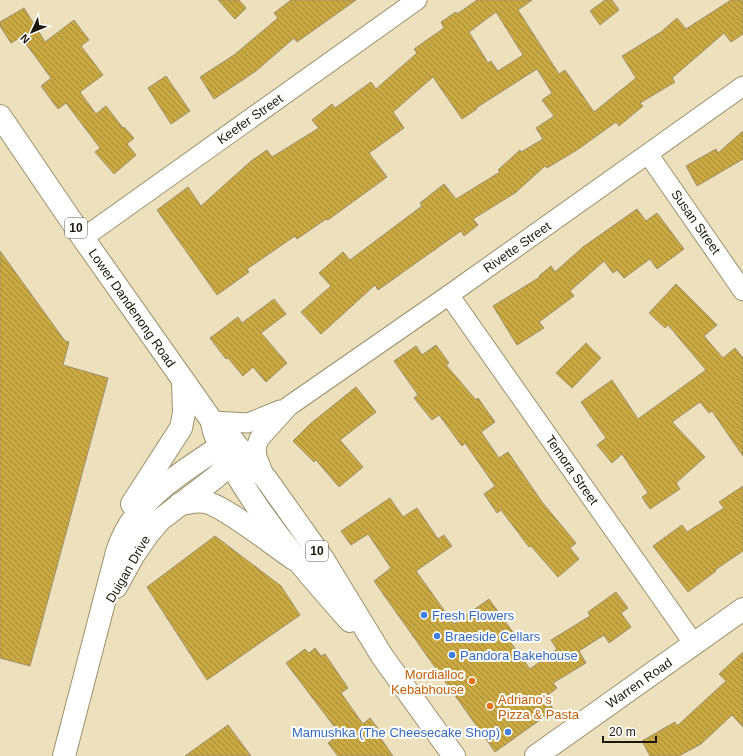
<svg xmlns="http://www.w3.org/2000/svg" width="743" height="756" font-family="Helvetica,sans-serif">
  <style>
    .building { fill: url(#building-back-hatch); stroke: #9d916f; fill-rule: evenodd }
    .lines { fill: none; stroke-linecap: round; stroke-linejoin: round }
    .street-casing { stroke: #9c906e; stroke-width: 21 }
    .secondary-casing { stroke: #9c906e; stroke-width: 24 }
    .highway-casing { stroke: #9c906e; stroke-width: 24 }
    .street { stroke: #fff; stroke-width: 19 }
    .secondary { stroke: #fff; stroke-width: 22 }
    .highway { stroke: #fff; stroke-width: 22 }
    .shop-dot { fill: #3f7fe0; stroke: #fff; stroke-width: 1.5 }
    .food-dot { fill: #e8710a; stroke: #fff; stroke-width: 1.5 }
    .labels { text-anchor: middle; dominant-baseline: central; stroke-width: 4; stroke-linejoin: round; paint-order: stroke }
    .shield { fill: #fff; stroke: #605d54; stroke-width: 1 }
    .shield-label { font-size: 12px; font-weight: bold; fill: #1c170a }
    .street-label { font-size: 13px; fill: #1c170a; stroke: #fff }
    .shop-label { font-size: 13px; fill: #366cbe; stroke: #fff; text-anchor: start }
    .food-label { font-size: 13px; fill: #c56008; stroke: #fff; text-anchor: end }
  </style>
  <defs>
    <pattern id="building-back-hatch" width="6" height="6" patternUnits="userSpaceOnUse"><rect width="6" height="6" fill="#caa842"/><path d="M-1 5l2 2M0 0l6 6M5-1l2 2" fill="none" stroke="#a38835"/></pattern>
  </defs>
  <rect width="100%" height="100%" fill="#ede0bc"/>
  <g class="building">
    <path d="M218,0h21l7,8 -11,11z"/>
    <path d="M291,0h65l-59,42 -3,-4 -38,33 -42,28 -14,-22 34,-22 44,-37 -4,-5z"/>
    <path d="M477,0h55l-14,10 41,64 6,-4 29,42 42,-34 -14,-22 39,-24 16,-14 9,11 45,-29h12v34l-12,8 -7,-9 -52,45 3,4 -35,21 3,3 -24,20 -3,-4 -39,28 -30,18 -2,-2 -31,28 1,-1 -42,26 5,6 -14,11 -3,-5 -83,59 -3,-5 -54,49 -20,-22 30,-26 -12,-13 24,-21 7,8 72,-54 -2,-3 24,-19 12,15 44,-27 -2,-2 22,-20 1,2 22,-13 -7,-11 18,-12 -12,-16 10,-7 -15,-24 -61,39 1,1 -15,10 -29,-42 -40,35 11,16 -35,25 18,24 -59,43 -2,-1 -29,20 -2,-3 -48,33 2,3 -32,23 -60,-85 31,-23 13,19 50,-45 16,-11 5,7 47,-29 -7,-8 20,-16 3,4 36,-26 5,7 41,-36 -3,-4 30,-21 -3,-6 15,-10 1,2zM496,12l27,43 -25,16 -7,-10 -3,2 -19,-31z"/>
    <path d="M605,0h7l7,10 -19,15 -10,-14z"/>
    <path d="M24,8l21,34 29,-22 15,20 -8,6 22,29 -23,17 16,22 10,-8 17,22 1,-1 10,11 -7,6 9,11 -22,19 -19,-22 5,-4 -34,-45 -8,6 -17,-23 10,-8 -30,-41 -10,6 -11,-17v-4z"/>
    <path d="M166,76l24,35 -19,13 -23,-36z"/>
    <path d="M743,131v28l-46,27 -11,-20 30,-17 2,4z"/>
    <path d="M637,209l9,12 11,-8 27,36 -27,20 -7,-10 -26,19 -7,-8 -4,3 -9,-12 -34,30 4,5 -35,26 5,6 -27,17 -24,-39 47,-29 -1,-1 12,-10 4,6 28,-25z"/>
    <path d="M0,251l65,90 4,1 -6,23 45,13 -78,288 -30,-8z"/>
    <path d="M676,284l41,41 -13,11 19,22 12,-10 8,10v98l-31,-45 -3,2 -9,-11 -28,20 33,35 -29,26 4,6 -30,20 -8,-12 6,-4 -26,-39 -10,9 -15,-18 9,-7 -25,-36 31,-22 26,39 68,-49 -38,-45 -3,3 -16,-15z"/>
    <path d="M274,299l12,15 -25,19 26,30 -21,19 -13,-15 -10,9 -15,-18 -2,1 -16,-21 28,-21 4,6z"/>
    <path d="M586,343l15,15 -29,30 -16,-15z"/>
    <path d="M436,345l13,18 -3,2 30,35 2,-2 17,24 -14,10 18,26 9,-6 34,50 34,41 -6,5 9,11 -21,18 -27,-31 -2,1 -28,-37 -4,3 -13,-19 11,-8 -30,-43 -3,3 -23,-31 -7,5 -18,-22 4,-3 -24,-34 22,-15 6,9z"/>
    <path d="M356,387l20,25 -36,28 23,27 -24,20 -23,-27 -2,2 -21,-21 17,-17z"/>
    <path d="M743,486v65l-28,19 1,1 -28,21 -35,-46 29,-21 5,7 37,-24 -5,-6z"/>
    <path d="M390,498l13,19 14,-9 21,31 6,-4 8,11 -36,25 38,53 35,-25 28,39 -6,5 19,26 27,-20 -6,-9 39,-24 -2,-4 28,-20 12,16 -7,5 10,14 -22,16 -5,-8 -25,16 7,12 -33,20 4,5 -12,9 9,13 -59,42 -121,-171 17,-13 -23,-34 -17,11 -10,-14z"/>
    <path d="M215,536l66,50 19,29 -93,65 -60,-93z"/>
    <path d="M315,648l6,8 4,-2 23,34 -7,5 22,31 7,-6 10,13 -3,2 16,23h-55l-10,-13 12,-9 -54,-71 19,-14 4,4z"/>
    <path d="M743,652v75l-11,-12 -31,29 -22,12h-29l-8,-15 33,-19 2,4 49,-45 -7,-7z"/>
    <path d="M228,725l23,31h-66z"/>
  </g>
  <g class="lines">
    <g class="street-casing">
      <g id="street">
        <path d="M648,154l95,137"/>
        <path d="M83,238l334,-238"/>
        <path d="M449,295l245,349"/>
        <path d="M212,421l36,2 32,-13"/>
        <path d="M264,475l-7,-18 -1,-9 3,-9 30,-33 160,-111 294,-209"/>
      </g>
    </g>
    <g class="secondary-casing">
      <g id="secondary">
        <path d="M132,504l49,-76 3,-15 -1,-33"/>
        <path d="M180,504c8,-1 17,-4 25,-2 18,3 71,45 89,57"/>
        <path d="M116,587l17,-31 15,-22 12,-14 56,-43 27,-25"/>
        <path d="M64,756l53,-204c17,-55 70,-83 115,-113"/>
        <path d="M536,756l207,-147"/>
      </g>
    </g>
    <g class="highway-casing">
      <g id="highway">
        <path d="M0,116l83,122 129,183 12,10 43,49 56,79 59,97 72,100"/>
        <path d="M212,423c4,21 16,38 28,57 31,51 70,96 110,141"/>
      </g>
    </g>
    <use href="#street" class="street"/>
    <use href="#secondary" class="secondary"/>
    <use href="#highway" class="highway"/>
  </g>
  <g class="shop-dot">
    <circle cx="424" cy="615" r="4"/>
    <circle cx="437" cy="636" r="4"/>
    <circle cx="452" cy="655" r="4"/>
    <circle cx="508" cy="732" r="4"/>
  </g>
  <g class="food-dot">
    <circle cx="472" cy="681" r="4"/>
    <circle cx="490" cy="706" r="4"/>
  </g>
  <g class="labels">
    <g class="shield">
      <rect x="65" y="218" width="22" height="20" rx="3"/>
      <rect x="306" y="541" width="22" height="20" rx="3"/>
    </g>
    <g class="shield-label">
      <text x="76" y="228">10</text>
      <text x="317" y="551">10</text>
    </g>
    <g class="street-label">
      <text transform="translate(250 119) rotate(-35)">Keefer Street</text>
      <text transform="translate(696 222) rotate(55)">Susan Street</text>
      <text transform="translate(517 247) rotate(-35)">Rivette Street</text>
      <text transform="translate(132 308) rotate(55)">Lower Dandenong Road</text>
      <text transform="translate(572 470) rotate(55)">Temora Street</text>
      <text transform="translate(128 569) rotate(-60)">Duigan Drive</text>
      <text transform="translate(639 683) rotate(-35)">Warren Road</text>
    </g>
    <g class="shop-label">
      <text x="432" y="615">Fresh Flowers</text>
      <text x="445" y="636">Braeside Cellars</text>
      <text x="460" y="655">Pandora Bakehouse</text>
      <text x="500" y="732" text-anchor="end">Mamushka (The Cheesecake Shop)</text>
    </g>
    <g class="food-label">
      <text x="464" y="674">Mordialloc<tspan x="464" dy="15">Kebabhouse</tspan></text>
      <text x="498" y="699" text-anchor="start">Adriano's<tspan x="498" dy="15">Pizza &amp; Pasta</tspan></text>
    </g>
  </g>
  <g transform="translate(32 32) rotate(226)" stroke="#ffffff" stroke-width="3" paint-order="stroke">
  <path d="M0-3L7 15L0 10L-7 15Z" fill="#1c170a"/>
  <text y="-6" font-size="11" font-weight="bold" text-anchor="middle" fill="#1c170a">N</text>
  </g>
  <path d="M603 736v6h53v-6" fill="none" stroke="#1c170a" stroke-width="2"/>
  <text x="609" y="736" font-size="12" fill="#1c170a" stroke="#ffffff" stroke-width="3" paint-order="stroke">20 m</text>
</svg>
